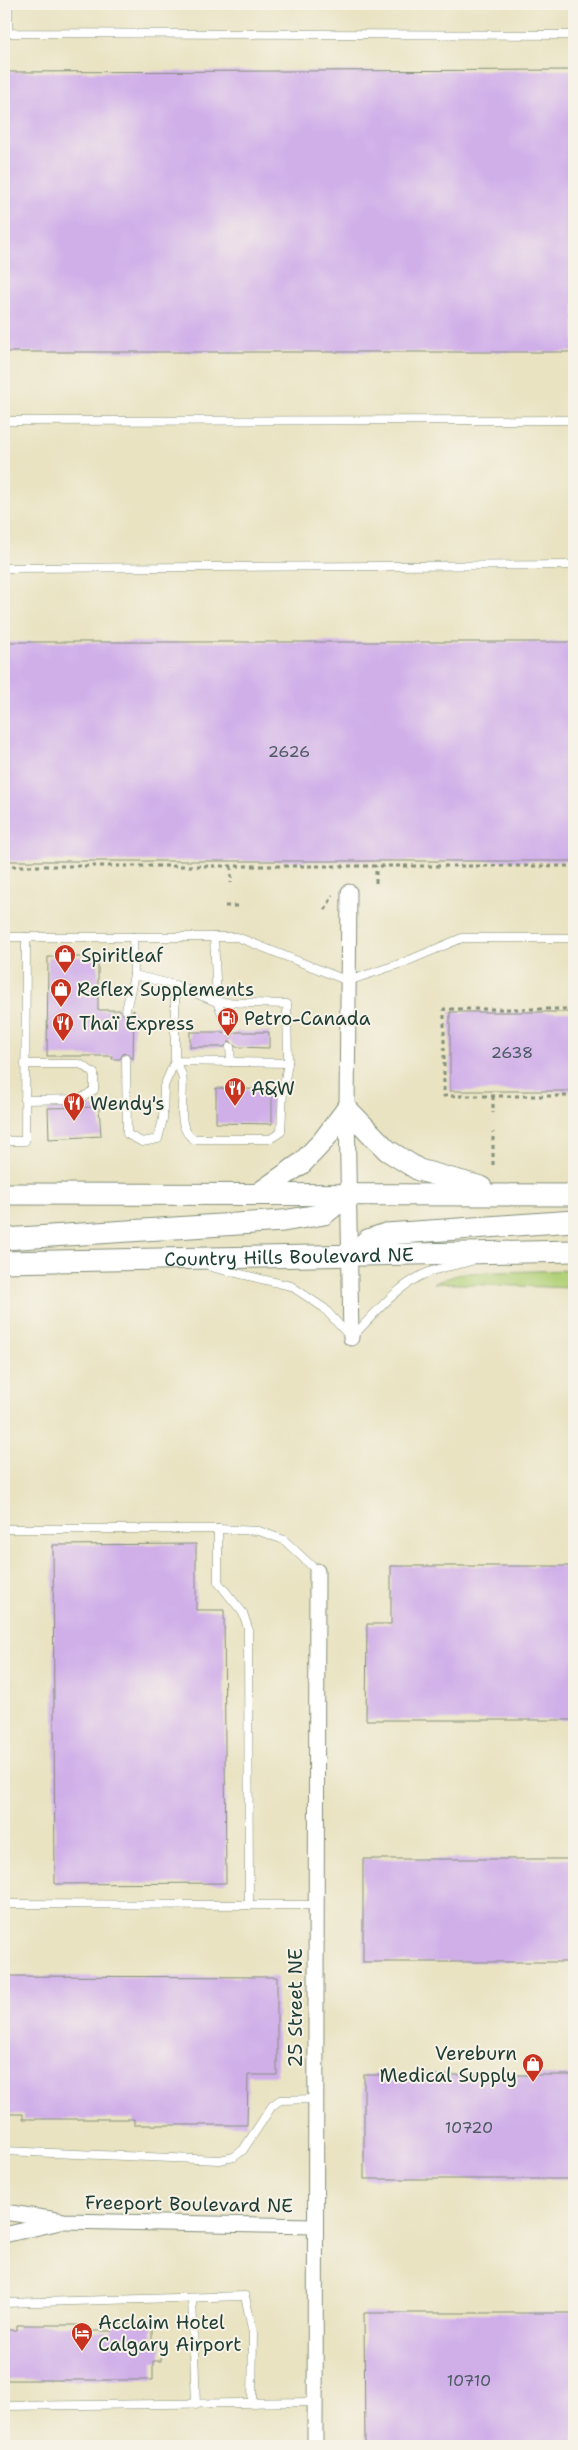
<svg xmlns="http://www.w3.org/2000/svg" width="578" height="2450" font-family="'Shantell Sans',sans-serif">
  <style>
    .green { fill: #b3d179; stroke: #698756 }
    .building { fill: #d0afe9 }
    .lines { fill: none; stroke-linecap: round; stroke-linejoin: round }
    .lane-casing { stroke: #84907b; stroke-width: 9 }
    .street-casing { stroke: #84907b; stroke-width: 17 }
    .secondary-casing { stroke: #84907b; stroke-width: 23 }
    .path { stroke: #84907b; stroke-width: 3; stroke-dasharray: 4 4; stroke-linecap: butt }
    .lane { stroke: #fff; stroke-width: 8 }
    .street { stroke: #fff; stroke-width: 15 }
    .secondary { stroke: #fff; stroke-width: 21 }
    .labels { text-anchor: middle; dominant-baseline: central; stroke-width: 4; stroke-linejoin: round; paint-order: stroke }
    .number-label { font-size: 16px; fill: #4b5a61 }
    .poi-label { font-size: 19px; fill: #1f3d34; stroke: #f7f3e8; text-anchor: start }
    .street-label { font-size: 19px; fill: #1f3d34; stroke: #f7f3e8 }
  </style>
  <rect width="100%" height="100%" fill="#f7f3e8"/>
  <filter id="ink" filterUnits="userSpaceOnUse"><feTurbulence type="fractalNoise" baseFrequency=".02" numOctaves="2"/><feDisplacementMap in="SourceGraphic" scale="10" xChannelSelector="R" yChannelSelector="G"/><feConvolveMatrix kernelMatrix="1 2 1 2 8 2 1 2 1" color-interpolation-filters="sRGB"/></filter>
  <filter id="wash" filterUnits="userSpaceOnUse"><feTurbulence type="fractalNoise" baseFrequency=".0096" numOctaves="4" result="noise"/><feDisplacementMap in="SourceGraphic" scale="20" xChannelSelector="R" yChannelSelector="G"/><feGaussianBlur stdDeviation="1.12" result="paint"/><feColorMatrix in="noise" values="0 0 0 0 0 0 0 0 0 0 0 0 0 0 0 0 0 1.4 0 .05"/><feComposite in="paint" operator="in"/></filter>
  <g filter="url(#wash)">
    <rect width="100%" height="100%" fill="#e9e3c2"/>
    <path class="green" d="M574,1270v18l-140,-5 29,-10z"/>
    <g id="blocks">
      <g class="building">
        <path d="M574,70v282h-570v-280z"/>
        <rect x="4" y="642" width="570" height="219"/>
        <path d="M48,957h50v53h22l5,6 9,-6 -1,49 -7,-6 -3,1 -3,5h-8v-3h-65z"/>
        <rect x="450" y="1012" width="124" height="79"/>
        <path d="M190,1032h34l6,6 6,-6h33v16l-33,-1 -6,-6 -6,6h-34z"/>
        <path d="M216,1088l56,2v34l-56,-1z"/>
        <path d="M99,1107l2,29 -52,3 -1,-31z"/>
        <path d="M196,1544v66h28l2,273 -171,1 -2,-339z"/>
        <path d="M391,1566h183v154h-208l1,-96h24z"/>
        <rect x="363" y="1859" width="211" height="103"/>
        <path d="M4,1976l273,1v98h-29l-1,50h-113v-6h-111v-5h-19z"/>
        <rect x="364" y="2075" width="210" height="104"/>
        <path d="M364,2313h210v133h-209z"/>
        <path d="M112,2324h40v18h9v19h-8v19h-149v-50h13v-5h62v6h33z"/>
      </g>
    </g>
  </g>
  <g filter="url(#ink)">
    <use href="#blocks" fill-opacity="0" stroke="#84907b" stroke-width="1"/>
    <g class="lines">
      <g class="lane-casing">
        <g id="lane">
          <path d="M8,4v29l566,2"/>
          <path d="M4,421l570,-1"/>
          <path d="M4,568l570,-3"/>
          <path d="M4,937h233l111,44 57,-19 57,-24h112"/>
          <path d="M133,937l1,38 41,10v76l113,2 -1,-59 -70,-2 -42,-17"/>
          <path d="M214,937l3,65 13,30"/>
          <path d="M126,1010l8,-35"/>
          <path d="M230,1047l1,15"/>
          <path d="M126,1059l1,75 15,8 16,-3 5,-20 1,-33 11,-25"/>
          <path d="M175,1061c2,5 6,10 7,14 4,20 -8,50 11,64h77l11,-7 2,-42 5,-27"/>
          <path d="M25,1100l55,-1 14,-9v-17l-14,-9h-55"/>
          <path d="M4,1141h21l1,-204"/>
          <path d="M211,1267l80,19 33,22 27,30c24,-24 46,-53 78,-66 13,-5 29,-7 42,-11"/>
          <path d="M4,1529h214l41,2 25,9 33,31"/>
          <path d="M218,1529v53l25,31 5,15 1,277h67"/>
          <path d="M4,1904l245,1"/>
          <path d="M4,2151l216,9 14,-3 9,-7 29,-44 8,-6 35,-1"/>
          <path d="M192,2298l4,107"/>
          <path d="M4,2303l241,-7 8,37 -1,71"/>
          <path d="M4,2406l311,-4"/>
        </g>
      </g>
      <g class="street-casing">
        <g id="street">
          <path d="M349,892l-2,217 4,229"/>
          <path d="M4,2212l60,9 250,5"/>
          <path d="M4,2235l52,-12"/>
          <path d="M315,2446l2,-875"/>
        </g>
      </g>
      <g class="secondary-casing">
        <g id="secondary">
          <path d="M4,1194l570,1"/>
          <path d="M258,1194l44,-31 21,-22 24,-32 40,41 32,20 62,17"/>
          <path d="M4,1239l279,-18 41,-7 25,-20"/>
          <path d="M350,1257l18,-17 18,-6 188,-13"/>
          <path id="s1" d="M4,1262l570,-11"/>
        </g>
      </g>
      <g class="path">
        <path d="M4,866h570"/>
        <path d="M231,866v17"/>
        <path d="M376,883v-17"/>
        <path d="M225,906h12"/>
        <path d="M325,910l8,-15"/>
        <path d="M574,1009h-130v87h130"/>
        <path d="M493,1096v17"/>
        <path d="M493,1165v-33"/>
      </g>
      <use href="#lane" class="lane"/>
      <use href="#street" class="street"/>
      <use href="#secondary" class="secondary"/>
    </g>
  </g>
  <defs>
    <g id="shop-pin" transform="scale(1.125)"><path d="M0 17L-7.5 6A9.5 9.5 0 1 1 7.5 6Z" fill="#c8321e" stroke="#f7f3e8"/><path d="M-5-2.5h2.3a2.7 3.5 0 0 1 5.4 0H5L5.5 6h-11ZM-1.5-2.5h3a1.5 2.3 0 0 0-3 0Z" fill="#fff"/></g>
    <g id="fuel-pin" transform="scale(1.125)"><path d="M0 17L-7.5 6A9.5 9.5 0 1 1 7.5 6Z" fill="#c8321e" stroke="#f7f3e8"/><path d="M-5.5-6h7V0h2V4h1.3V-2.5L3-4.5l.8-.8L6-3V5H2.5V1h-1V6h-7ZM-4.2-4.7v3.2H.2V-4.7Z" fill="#fff"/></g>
    <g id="restaurant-pin" transform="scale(1.125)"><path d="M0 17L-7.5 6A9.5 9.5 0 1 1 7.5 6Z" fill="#c8321e" stroke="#f7f3e8"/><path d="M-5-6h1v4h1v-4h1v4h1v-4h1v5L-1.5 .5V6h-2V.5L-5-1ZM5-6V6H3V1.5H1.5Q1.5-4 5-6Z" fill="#fff"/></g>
    <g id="hotel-pin" transform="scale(1.125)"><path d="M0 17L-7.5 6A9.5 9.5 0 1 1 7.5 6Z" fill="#c8321e" stroke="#f7f3e8"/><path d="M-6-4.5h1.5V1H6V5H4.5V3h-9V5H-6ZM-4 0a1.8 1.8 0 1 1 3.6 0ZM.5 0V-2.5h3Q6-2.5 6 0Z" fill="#fff"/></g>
  </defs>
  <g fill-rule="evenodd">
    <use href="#shop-pin" x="65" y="955"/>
    <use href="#shop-pin" x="61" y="989"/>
    <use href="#fuel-pin" x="228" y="1018"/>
    <use href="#restaurant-pin" x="63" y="1023"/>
    <use href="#restaurant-pin" x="235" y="1088"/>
    <use href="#restaurant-pin" x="74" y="1103"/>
    <use href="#shop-pin" x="533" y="2064"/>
    <use href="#hotel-pin" x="82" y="2333"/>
  </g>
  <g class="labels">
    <g class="number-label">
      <text x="289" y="751">2626</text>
      <text x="512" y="1052">2638</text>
      <text x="469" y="2127">10720</text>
      <text x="469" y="2380">10710</text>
    </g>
    <g class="poi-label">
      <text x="81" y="955">Spiritleaf</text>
      <text x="77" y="989">Reflex Supplements</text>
      <text x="244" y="1018">Petro-Canada</text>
      <text x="79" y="1023">Thaï Express</text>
      <text x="251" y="1088">A&amp;W</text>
      <text x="90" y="1103">Wendy's</text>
      <text x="517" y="2053" text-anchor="end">Vereburn<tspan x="517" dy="22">Medical Supply</tspan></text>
      <text x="98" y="2322">Acclaim Hotel<tspan x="98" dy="22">Calgary Airport</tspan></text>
    </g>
    <g class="street-label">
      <text stroke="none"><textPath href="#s1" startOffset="285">Country Hills Boulevard NE</textPath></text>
      <text transform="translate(295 2008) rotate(-90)">25 Street NE</text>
      <text transform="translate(189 2204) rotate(1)">Freeport Boulevard NE</text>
    </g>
  </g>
  <rect width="578" height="2450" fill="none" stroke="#f7f3e8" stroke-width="20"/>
</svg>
